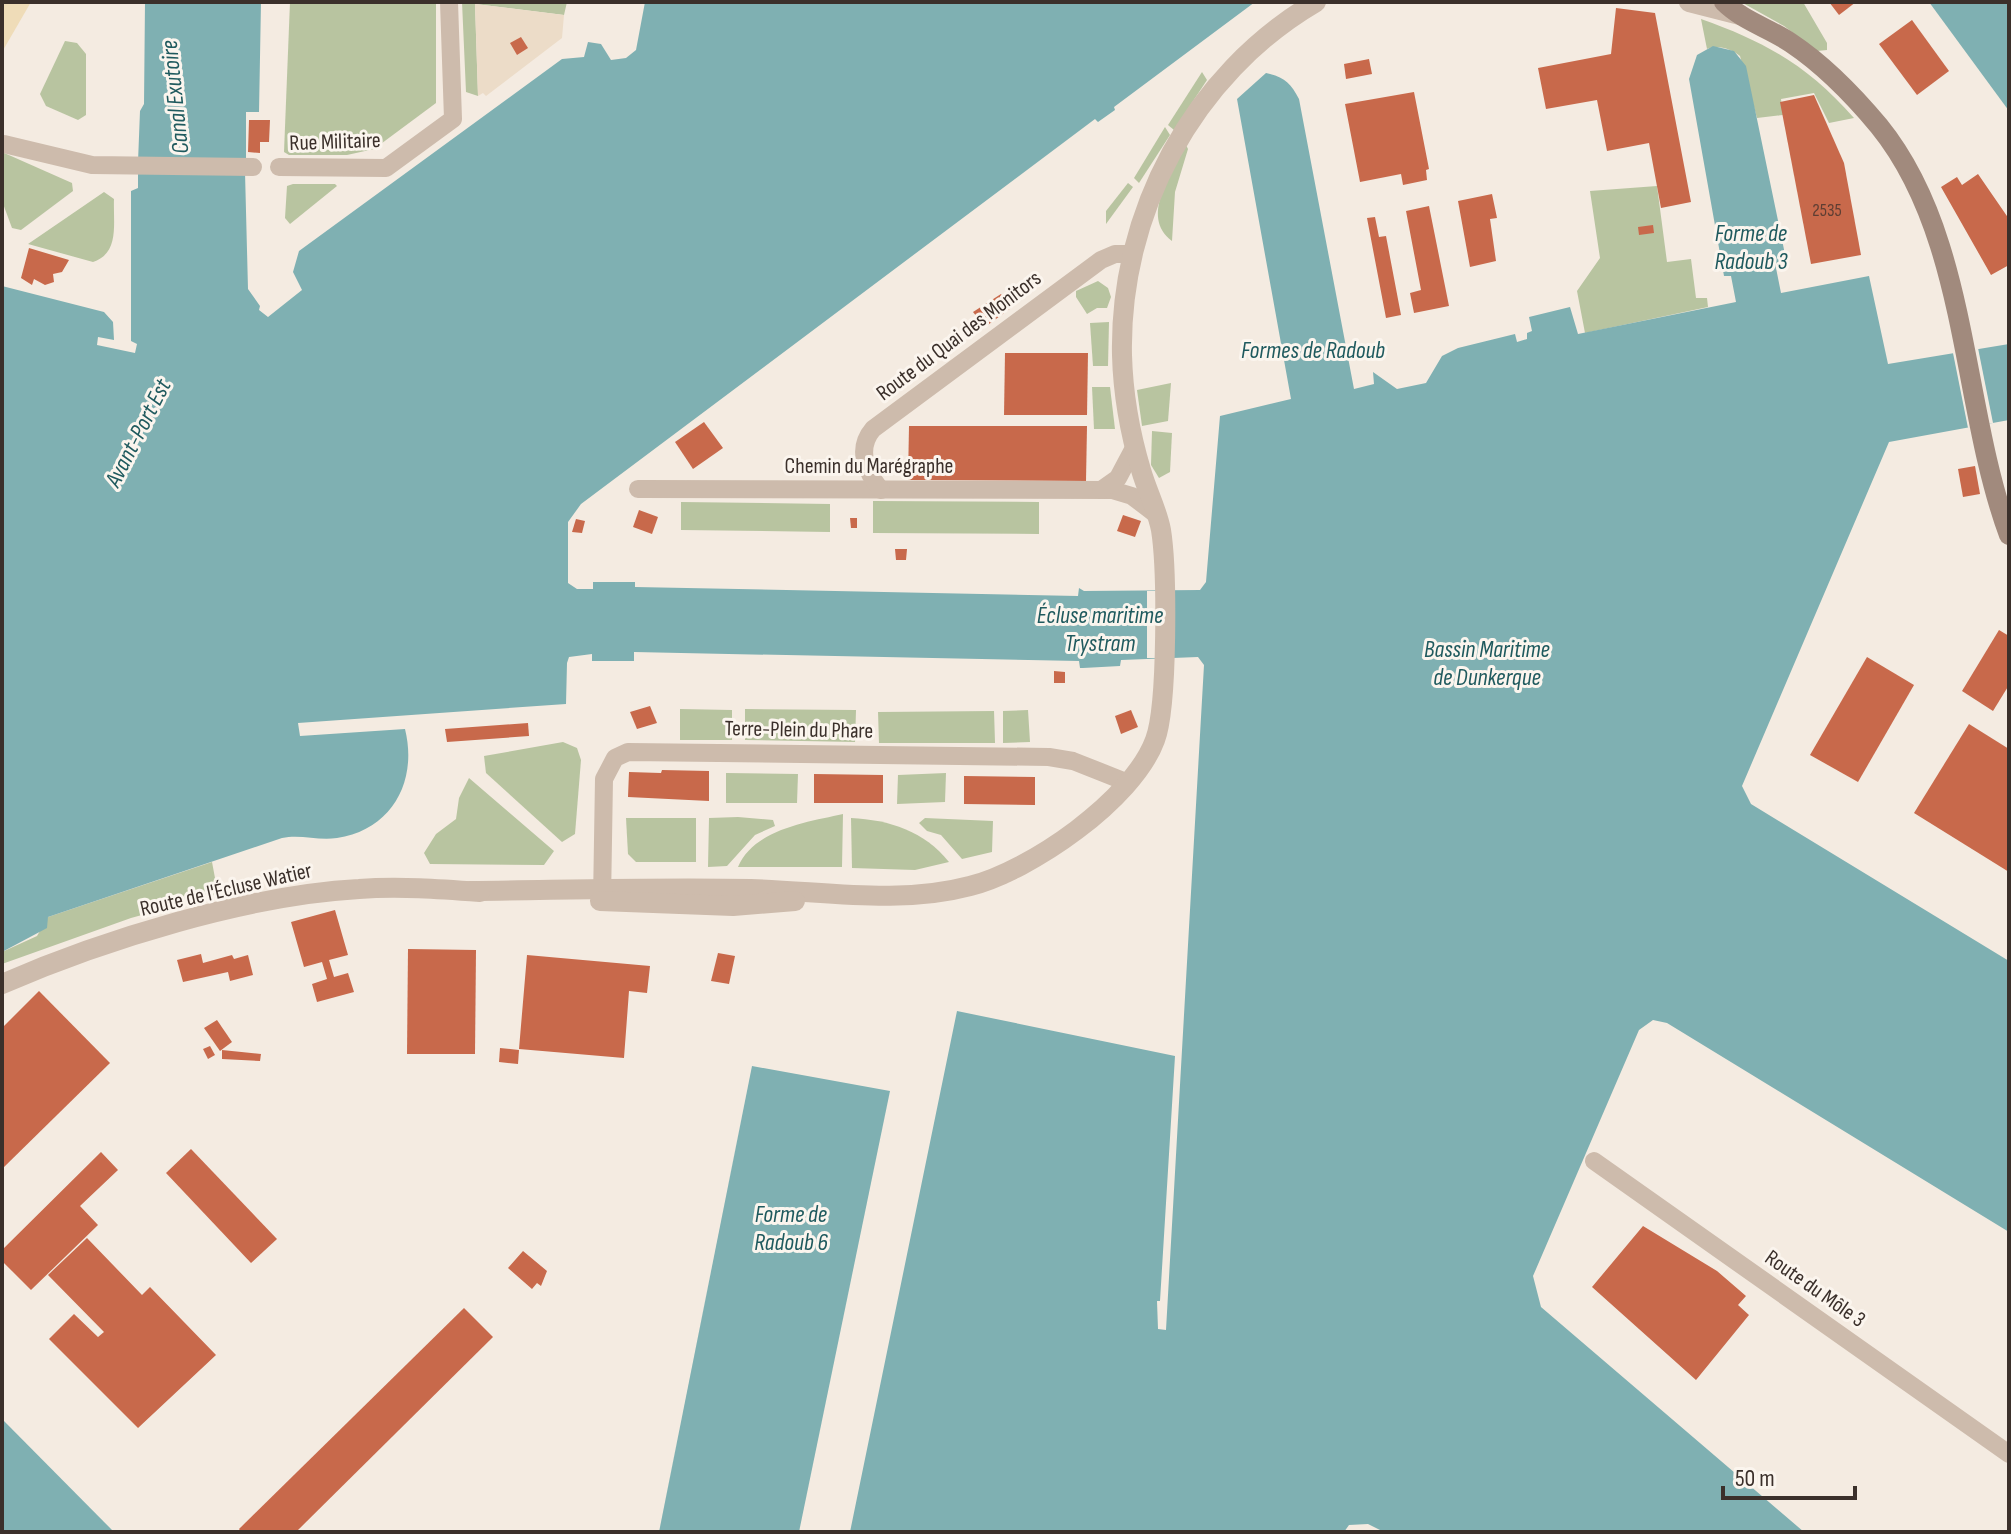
<svg xmlns="http://www.w3.org/2000/svg" width="2011" height="1534" font-family="'Sofia Sans Condensed',sans-serif">
  <style>
    .green { fill: #b8c4a0 }
    .sand { fill: #efdcb8 }
    .plaza { fill: #ecdcc8 }
    .water { fill: #7fb0b2 }
    .pier { fill: #f4ebe1 }
    .building { fill: #c8694b }
    .lines { fill: none; stroke-linecap: round; stroke-linejoin: round }
    .minor { stroke: #cdbbac; stroke-width: 18 }
    .tertiary { stroke: #cdbbac; stroke-width: 20 }
    .secondary { stroke: #a18a7d; stroke-width: 20 }
    .labels { text-anchor: middle; dominant-baseline: central; stroke-width: 6; stroke-linejoin: round; paint-order: stroke }
    .number-label { font-size: 18px; fill: #5e3e33 }
    .street-label { font-size: 22px; fill: #3b302b; stroke: #fbf5ee }
    .water-label { font-size: 24px; font-style: italic; fill: #1f5a5e; stroke: #fbf5ee }
  </style>
  <rect width="100%" height="100%" fill="#f4ebe1"/>
  <g class="green">
    <path d="M290,2h146v101l-62,46 -27,6h-58l-5,-3z"/>
    <path d="M462,2h105l-3,13 -89,-11 3,92 -12,-4z"/>
    <path d="M1741,2h62l24,41v7l-10,1 -33,-25z"/>
    <path d="M1701,19c65,23 107,47 153,99l-25,5 -15,-30 -33,6 2,16 -26,3 -17,-62c-8,-7 -23,-12 -33,-7z"/>
    <path d="M65,41l12,2 9,11v61l-8,5 -32,-14 -6,-12z"/>
    <path d="M1202,72l5,8 -33,50 -6,-5z"/>
    <path d="M1165,127l5,8 -31,48 -5,-5z"/>
    <path d="M1186,145l2,4 -13,43 -3,49c-33,-25 1,-69 14,-96z"/>
    <path d="M2,152l70,31 1,8 -52,39 -9,-2 -10,-27z"/>
    <path d="M1128,183l5,4 -27,37v-13z"/>
    <path d="M293,184h42l2,2 -47,38 -5,-6 2,-32z"/>
    <path d="M1657,186l10,76 24,-3 5,39h11l1,9 -123,26 -8,-42 23,-33 -10,-67z"/>
    <path d="M104,192l10,7c-1,24 6,54 -21,63l-65,-18z"/>
    <path d="M1098,281l10,7 3,9 -4,11h-10l-10,6 -11,-17v-6z"/>
    <path d="M1109,322l-1,44h-15l-3,-43z"/>
    <path d="M1171,383l-3,38 -26,5 -5,-36z"/>
    <path d="M1092,387h18l5,42h-21z"/>
    <path d="M1152,431l20,2 -2,39 -11,6 -8,-13z"/>
    <path d="M873,501l166,1v32l-166,-1z"/>
    <path d="M681,502l149,2v28l-149,-2z"/>
    <path d="M680,709l52,1v30h-52z"/>
    <path d="M745,709l111,1 -1,32 -110,-2z"/>
    <path d="M1028,710l2,32 -27,1v-32z"/>
    <path d="M994,711l1,32h-116l-1,-31z"/>
    <path d="M563,742l14,6 4,12 -6,74 -13,8 -76,-69 -2,-17z"/>
    <path d="M726,773l72,1 -1,29h-71z"/>
    <path d="M946,773l-1,29 -48,2 1,-29z"/>
    <path d="M469,778l85,73 -10,14 -114,-1 -6,-11 12,-19 20,-15 3,-21z"/>
    <path d="M843,814l-1,53h-104c16,-38 70,-45 105,-53z"/>
    <path d="M738,817l35,3 2,6 -20,9 -28,31 -19,1 1,-49z"/>
    <path d="M626,818h70v44h-60l-8,-8z"/>
    <path d="M851,818c39,2 73,13 98,44l-34,8 -63,-2z"/>
    <path d="M925,818l68,3 -1,31 -30,7 -21,-24 -14,-4 -8,-8z"/>
    <path d="M212,862l6,32 -87,24 -129,46v-12l35,-16 11,-19z"/>
  </g>
  <path class="sand" d="M2,2h29l-29,50z"/>
  <path class="plaza" d="M475,4l89,11 -2,23 -76,58 -3,-3 -5,3z"/>
  <g class="water">
    <path d="M145,2h116l-2,110h-13v50h-108l2,-51 4,-7z"/>
    <path d="M645,2h610l-141,105 1,3 -17,12 -3,-3 -514,385 -13,18v61l9,6h16v-7h42v5l443,9 1,-8 5,3 116,-1 6,-8 14,-166 71,-17 -54,-300 29,-26c18,4 25,10 33,26l55,290 20,-5 -1,-12 24,17 29,-6 16,-27 16,-8 57,-14 2,8 10,-3v-6l5,-2 -3,-14 41,-10 8,27 158,-32 -5,-26h-7l-35,-197 8,-24 16,-9 21,5 12,15 41,198 -11,4 5,25 88,-17 19,88 121,-20v76l-120,22 -147,344 9,18 258,157v271l-342,-209 -14,-3 -14,10 -106,246 8,31 263,225h-420l-16,-8 -19,1 -5,7h-494l107,-521 218,45 -15,245h-3l1,28 8,1 38,-665 -6,-8 -77,3 -1,6 -37,2h-3l-1,-7 -445,-9v9h-42v-7l-23,3 -2,6 -1,41 -268,19 2,13 105,-7c13,52 -13,101 -68,109 -19,3 -36,-4 -55,0l-234,79 -1,11 -45,24v-666l102,26 9,10 1,18 -16,-3 -1,8 38,8 2,-9 -6,-3v-150l7,-3v-17l107,1 3,117 12,17 -1,4 9,7 34,-27 -9,-18 6,-21 263,-192 22,-2 4,-15 13,2 10,16 15,-2 10,-8z"/>
    <path d="M1929,2h80v109z"/>
    <path d="M752,1066l138,25 -91,441h-140z"/>
    <path d="M2,1419l112,113h-112z"/>
  </g>
  <g class="pier">
    <path d="M1978,348l15,75 -25,5 -15,-75z"/>
    <path d="M1147,591h22l1,67h-23z"/>
  </g>
  <g class="building">
    <path d="M1829,2h27l-17,13z"/>
    <path d="M1616,8l39,5 36,189 -30,6 -12,-65 -42,8 -10,-51 -51,9 -8,-41 73,-14z"/>
    <path d="M1912,20l37,51 -32,24 -38,-51z"/>
    <path d="M521,37l7,11 -11,7 -7,-12z"/>
    <path d="M1369,59l3,15 -26,5 -2,-15z"/>
    <path d="M1414,92l15,77 -3,1 1,10 -24,5 -2,-11 -41,8 -15,-78z"/>
    <path d="M1814,95l30,68 17,92 -50,9 -31,-162z"/>
    <path d="M249,120h21l-1,22h-9v11l-12,-1z"/>
    <path d="M1978,174l31,45v46l-18,10 -50,-88 16,-10 5,8z"/>
    <path d="M1492,194l5,24 -7,1 6,42 -26,6 -12,-66z"/>
    <path d="M1429,206l20,100 -35,7 -4,-20 11,-3 -15,-79z"/>
    <path d="M1375,217l4,20 7,-1 15,79 -15,3 -19,-100z"/>
    <path d="M1653,225l1,8 -15,2 -1,-8z"/>
    <path d="M29,248l40,12 -7,12 -9,2 1,8 -9,3 -11,-6 -2,6 -11,-7z"/>
    <path d="M1001,294l10,14 -26,19 -12,-15z"/>
    <path d="M1005,353h83l-1,62h-83z"/>
    <path d="M704,422l19,26 -30,21 -18,-27z"/>
    <path d="M909,426h178l-1,55 -178,-1z"/>
    <path d="M1975,466l5,28 -17,3 -5,-28z"/>
    <path d="M639,510l19,7 -6,17 -19,-7z"/>
    <path d="M1123,515l18,6 -6,16 -18,-6z"/>
    <path d="M850,518h7v10h-6z"/>
    <path d="M576,519l9,2 -3,12 -10,-1z"/>
    <path d="M895,549h12l-1,11h-10z"/>
    <path d="M1999,630l10,6v49l-16,26 -31,-20z"/>
    <path d="M1867,657l47,28 -56,97 -48,-27z"/>
    <path d="M1054,671l11,1v11h-11z"/>
    <path d="M650,706l7,17 -20,6 -7,-17z"/>
    <path d="M1131,710l7,17 -17,7 -6,-18z"/>
    <path d="M528,723l1,13 -82,6 -2,-13z"/>
    <path d="M1969,724l40,25v123l-95,-59z"/>
    <path d="M662,770l47,1v30l-81,-4 1,-25 32,1z"/>
    <path d="M814,774l69,1v28h-69z"/>
    <path d="M964,776l71,1v28l-71,-1z"/>
    <path d="M335,910l13,45 -19,5 5,17 14,-4 6,19 -37,10 -5,-18 15,-5 -5,-17 -18,5 -13,-45z"/>
    <path d="M408,949l68,1 -1,104h-68z"/>
    <path d="M718,953l17,3 -6,28 -18,-3z"/>
    <path d="M201,954l2,9 29,-8 2,4 14,-4 5,20 -23,6 -2,-9 -45,10 -6,-22z"/>
    <path d="M527,955l123,11 -3,27 -18,-2 -5,67 -105,-9z"/>
    <path d="M39,991l71,72 -108,106v-141z"/>
    <path d="M217,1020l15,22 -12,9 -16,-23z"/>
    <path d="M210,1046l5,9 -7,4 -5,-10z"/>
    <path d="M500,1048l19,2 -1,14 -19,-2z"/>
    <path d="M222,1050l39,4 -1,7 -38,-2z"/>
    <path d="M191,1149l86,90 -26,24 -85,-90z"/>
    <path d="M101,1152l17,18 -38,36 18,19 -67,65 -29,-29v-11z"/>
    <path d="M1643,1226l74,45 29,25 -8,9 11,10 -53,65 -104,-93z"/>
    <path d="M87,1238l55,57 8,-8 66,68 -78,73 -89,-89 25,-25 24,23 6,-5 -56,-57z"/>
    <path d="M523,1251l24,20 -6,15 -4,-3 -5,6 -24,-21z"/>
    <path d="M464,1308l29,29 -197,195h-55l-2,-3z"/>
  </g>
  <g class="lines">
    <g class="minor">
      <path d="M4,144l88,21 161,2"/>
      <path d="M279,167l107,1 67,-49 -4,-117"/>
      <path d="M638,489l474,1 20,6 25,19"/>
      <path d="M881,490c-15,-18 -25,-41 -8,-61l228,-169 14,-6h17"/>
      <path d="M1101,490l17,-12 17,-32"/>
      <path d="M602,901l2,-122 11,-21 13,-6 421,5 24,4 53,21"/>
      <path d="M1594,1161l415,293"/>
    </g>
    <g class="tertiary">
      <path d="M1689,2l51,13"/>
      <path d="M470,891c94,-1 188,-4 281,-2 72,2 148,16 219,-3 60,-15 163,-86 185,-146 13,-34 12,-172 6,-210 -4,-21 -14,-39 -20,-60 -11,-37 -18,-76 -19,-115 -3,-142 71,-281 194,-353"/>
      <path d="M600,901l133,5 62,-5"/>
      <path d="M2,984c101,-44 246,-89 357,-95 39,-3 81,0 121,3"/>
    </g>
    <path class="secondary" d="M1724,2c19,19 45,26 67,41 33,22 63,53 88,83 90,111 82,280 130,409"/>
  </g>
  <g class="labels">
    <g class="number-label">
      <text x="1827" y="210">2535</text>
    </g>
    <g class="street-label">
      <text transform="translate(335 142) rotate(-2)">Rue Militaire</text>
      <text transform="translate(959 336) rotate(-37)">Route du Quai des Monitors</text>
      <text x="869" y="466">Chemin du Marégraphe</text>
      <text transform="translate(799 730) rotate(1)">Terre-Plein du Phare</text>
      <text transform="translate(226 890) rotate(-13)">Route de l'Écluse Watier</text>
      <text transform="translate(1815 1289) rotate(35)">Route du Môle 3</text>
    </g>
    <g class="water-label">
      <text transform="translate(175 97) rotate(-96)">Canal Exutoire</text>
      <text x="1751" y="233">Forme de<tspan x="1751" dy="28">Radoub 3</tspan></text>
      <text x="1313" y="350">Formes de Radoub</text>
      <text transform="translate(138 433) rotate(-63)">Avant-Port Est</text>
      <text x="1100" y="615">Écluse maritime<tspan x="1100" dy="28">Trystram</tspan></text>
      <text x="1487" y="649">Bassin Maritime<tspan x="1487" dy="28">de Dunkerque</tspan></text>
      <text x="791" y="1214">Forme de<tspan x="791" dy="28">Radoub 6</tspan></text>
    </g>
  </g>
  <rect width="2011" height="1534" fill="none" stroke="#3b302b" stroke-width="8"/>
  <path d="M1723 1486v12h132v-12" fill="none" stroke="#3b302b" stroke-width="4"/>
  <text x="1735" y="1486" font-size="24" fill="#3b302b" stroke="#fbf5ee" stroke-width="6" paint-order="stroke">50 m</text>
</svg>
